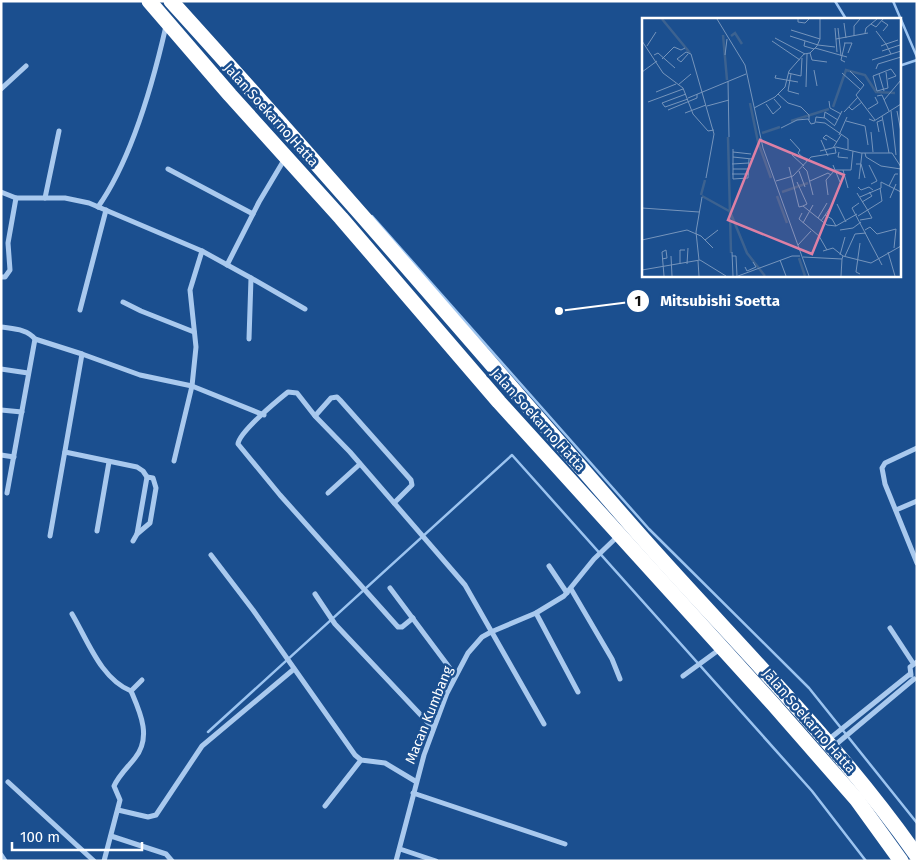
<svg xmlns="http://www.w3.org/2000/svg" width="918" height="862" font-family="'Fira Sans',sans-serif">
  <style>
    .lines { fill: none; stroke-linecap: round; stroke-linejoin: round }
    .stream { stroke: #9cc4f0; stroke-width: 2.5 }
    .street { stroke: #a9c9ee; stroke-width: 5 }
    .highway { stroke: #fff; stroke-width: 15 }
    .labels { text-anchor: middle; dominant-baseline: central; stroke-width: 5; stroke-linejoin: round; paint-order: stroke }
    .street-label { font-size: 14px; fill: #fff; stroke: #1b4f8f }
    .inset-river { fill: none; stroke: #3c6290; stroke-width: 2.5 }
    .inset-road { fill: none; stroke: #7695bc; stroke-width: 1 }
    .view { fill: #dd80a5; fill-opacity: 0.15; stroke: #dd80a5; stroke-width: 2.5 }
    .inset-edge { fill: none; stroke: #fff; stroke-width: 2.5 }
    .leader { fill: none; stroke: #fff; stroke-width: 2 }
    .callout-dot { fill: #fff; stroke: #1b4f8f; stroke-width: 2 }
    .mark-label { font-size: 15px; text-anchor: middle; font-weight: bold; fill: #111 }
    .callout-label { font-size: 15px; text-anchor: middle; font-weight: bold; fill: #fff; stroke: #1b4f8f; stroke-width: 5; stroke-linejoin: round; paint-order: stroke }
  </style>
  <rect width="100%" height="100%" fill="#1b4f8f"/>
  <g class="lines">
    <g class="stream">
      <path d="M835,1l11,18"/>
      <path d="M893,1l24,56"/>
      <path d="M899,66l18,-6"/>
      <path d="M372,216l277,313 160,159 108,135"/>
      <path d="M208,732l304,-277 300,336 54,70"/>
    </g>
    <g class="street">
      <path d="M1,89l25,-23"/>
      <path d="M168,169l85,45"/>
      <path d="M1,192l15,6h49l24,5 113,48 49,27 -2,61"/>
      <path d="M45,198l14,-67"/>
      <path d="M98,207c33,-47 55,-124 68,-181"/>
      <path d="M227,265l32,-63 25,-42"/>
      <path d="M1,277h4l5,-7 -2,-27 8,-45"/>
      <path d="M251,278l54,31"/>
      <path d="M123,302l18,9 53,21"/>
      <path d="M80,310l26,-100"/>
      <path d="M1,327c13,2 26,2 34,12l47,15 -32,182"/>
      <path d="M82,354l58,21 52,11 72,29"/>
      <path d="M1,369l27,4"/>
      <path d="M1,410l21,2"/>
      <path d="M315,416l16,-18 6,-1 3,3 71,80 1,5 -18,18"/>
      <path d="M917,448l-32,15 -3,5 3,16 32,79"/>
      <path d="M65,452l72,15 6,4 4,6 -10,57"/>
      <path d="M1,455l13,2"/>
      <path d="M174,461l18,-75 4,-39 -6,-57 12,-39"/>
      <path d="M7,493l28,-154"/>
      <path d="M328,493l32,-29"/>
      <path d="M896,510l21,-9"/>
      <path d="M97,531l12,-69"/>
      <path d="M133,541l4,-7 13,-11 6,-35 -3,-10 -6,-1"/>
      <path d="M211,555l42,55 102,145 6,5 24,3 30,18"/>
      <path d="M549,566l18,27"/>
      <path d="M390,588l65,87"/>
      <path d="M571,589l41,70 8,20"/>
      <path d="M315,594l20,30 98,104"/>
      <path d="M536,613l42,79"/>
      <path d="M72,614c16,27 29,65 59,77 9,21 21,46 4,67 -7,9 -16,17 -21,28l6,14 -16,61"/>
      <path d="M413,618l-11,9h-4l-118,-132 -42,-51c1,-12 40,-44 50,-52l9,1 18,23 35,36 115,133 79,139"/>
      <path d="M890,628l23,35"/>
      <path d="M911,675l-1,-8 7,-5"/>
      <path d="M683,676l37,-27"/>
      <path d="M131,691l11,-11"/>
      <path d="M828,740l82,-66"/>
      <path d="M834,746l80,-67"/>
      <path d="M8,782l86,79"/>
      <path d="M413,793l152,51"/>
      <path d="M325,806l36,-46"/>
      <path d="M118,810l30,7 8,-2 46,-69 92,-77"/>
      <path d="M111,836l55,18 6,7"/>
      <path d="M400,849l36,12"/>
      <path d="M1,855l4,6"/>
      <path d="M396,861l28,-106 23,-62 21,-40 14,-16 9,-5 45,-19 28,-17 30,-37 24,-23"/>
    </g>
    <g class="highway">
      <path d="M149,1l81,94 111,123 158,184 274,302 84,96 44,61"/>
      <path d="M171,1c156,172 307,348 459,523 96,110 203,212 287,332"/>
    </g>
  </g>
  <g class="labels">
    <g class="street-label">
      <text transform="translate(271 115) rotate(48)">Jalan Soekarno Hatta</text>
      <text transform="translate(538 420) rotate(48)">Jalan Soekarno Hatta</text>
      <text transform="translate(429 715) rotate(-68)">Macan Kumbang</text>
      <text transform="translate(809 721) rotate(49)">Jalan Soekarno Hatta</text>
    </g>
  </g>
  <g transform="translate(642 18)">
    <rect width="259" height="259" fill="#1b4f8f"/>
    <path class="inset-river" d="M20,1l28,34M81,17l4,45M89,18l4,-3 7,11M108,85l8,39 13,36M191,89l13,-37 19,5 11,17 19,1M149,103l38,-12M120,115l18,-6M86,119l3,116M140,174l26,-9M59,177l4,-15M60,178l27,15M135,178l10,27M89,196l16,39 18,23M157,240l6,18"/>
    <path class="inset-road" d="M75,1l28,46 18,83 46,128M156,1v3l7,1 4,-4M240,3l6,4 -5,6M202,5l2,15M229,6l5,3 7,-8M193,10l2,24M196,10l3,28M149,12l29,9M234,13l10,13 -5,2M223,15l1,-5 11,-9M148,18l28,9M212,18v-10l6,-7M133,20l30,16M194,21l32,-6M0,23l21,32 20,15 10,26 15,17 6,-1M130,23l28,19M163,23l-1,5 10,3M202,25h8l-4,10M203,25l-4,17 4,2M176,27l17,2M5,28l9,-14M173,30l32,9M240,33l18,-6M168,35l2,7 15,2M46,36l-7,8 -4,-3 9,-7 5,2 23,80 -8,44M249,36l-5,-10 12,-4M12,37l4,-2 17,15M83,37l2,-16M20,41l12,-12 7,3 4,-2M230,42l29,-9M234,51l2,-5 23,-7M172,52l3,16M208,53l14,14 -8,10 19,25M0,54l15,-11M244,54l2,16 -11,3 -4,-15 18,-7 5,7 -8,3M146,55l13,3 1,-18M200,55l18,16M149,56l-3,17 11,3M237,56l5,17M134,57l-1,3 23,4M86,63l1,56M36,67l13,-11M164,69l1,-33M14,74l20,-8M136,76l10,9 13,4 8,8v5M235,78l5,-1 7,16M46,80l58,-24M242,82l17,-20M187,83l1,7 11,6M6,84l35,-13M20,85l3,4 23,-8M20,85l24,-9M124,86l7,10 8,-7 -7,-8M65,88l22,-6M207,89l3,3 10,-8M112,90l21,-11 10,-10 4,-16 15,-17 6,-1 7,-7 3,-7v-20M226,91l10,-6 -3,-6M26,92l29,-12v-4M249,93l5,44M255,93l4,21M202,94l14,-15M43,95l21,-8M240,98l7,37M182,100l1,-6 13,8M227,101l5,2 27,-17M204,103l19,5 3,19M174,104l9,1 23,16v10M169,106l4,-1 1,-6 9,1 10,8M193,107l7,-14M139,110l16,-8 11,-1 3,5M229,114l2,20M237,114l-2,-10 5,-2M197,117l8,-18M148,121l10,11 -2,3 9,8M179,122l7,16M185,122l-4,-2 3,-3 11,7M191,130l8,-13M91,131v30l15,-1 1,-19M178,133l16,-4 25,6h31l9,14M91,134l18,2M197,134l-1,5 10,1M223,135l1,4 15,9 20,3M150,137l12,11M91,139l19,2M90,146l17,-1M214,146h5l4,14M191,147l7,17M227,147l8,16 -6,3M147,149l10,40 4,-1 15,12M161,149l4,4 6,24M91,151h16M201,152l5,18M157,153l6,16M90,156h17M217,161l3,-26M134,163l17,-5 18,-19 25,-4 -1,-5M168,163l18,-8 3,2M155,164l10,22 -4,2M247,168l6,-12h3M216,169l3,3 8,-3 4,3M215,175l10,16M186,177l-2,-15 9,-10h16l2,-19M218,179l21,-9v-6l20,10M248,180l6,-14M220,184l10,-6 -3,-4M185,185l-9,15 9,7 9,1 21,-12M217,185l-7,5 30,57M195,186l9,18M0,190l57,4M160,195l-3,6 20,17 8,14M183,197l7,4 4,7M216,198l24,-15 -2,-13M218,202l12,-2 -5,-9M179,203l9,-13M161,205l10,-18M198,212l13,-2 8,-6M223,212l5,-3 7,7 19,-5 -2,19M0,222l45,-10 14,6 12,12M63,222l13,-10M218,225l-4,29 4,2M156,227l13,-14M181,233l10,-3 10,8M90,234l1,24M246,234l7,24M198,237l5,-18M29,238l1,20M90,238h4l1,20M203,238l10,-22 11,-1M161,239l39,2 1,-3 28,7 30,-17M20,241l5,-1 -1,-8 -4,2 2,24M57,242l-3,-28 6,-35M138,242l6,16M56,243l1,15M38,246v-14h5M45,246l1,-16M103,249l2,4 9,-4 -3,-5M0,252l58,-10 26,16M96,258l54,-20h8M199,258l1,-17"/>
    <path class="view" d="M118,122l84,35 -32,79 -84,-34z"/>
    <rect width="259" height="259" class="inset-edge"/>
  </g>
  <path class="leader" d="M559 311L638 301"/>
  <g class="callout-dot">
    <circle cx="559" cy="311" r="5"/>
    <circle cx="638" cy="301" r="12"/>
  </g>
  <g class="mark-label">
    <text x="638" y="306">1</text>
  </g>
  <g class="callout-label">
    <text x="720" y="306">Mitsubishi Soetta</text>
  </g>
  <rect width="918" height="862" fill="none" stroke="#ffffff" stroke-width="5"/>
  <path d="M12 842v8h130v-8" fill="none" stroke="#ffffff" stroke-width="2.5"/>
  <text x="20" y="842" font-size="15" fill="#ffffff" stroke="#1b4f8f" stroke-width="4" paint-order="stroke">100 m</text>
</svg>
